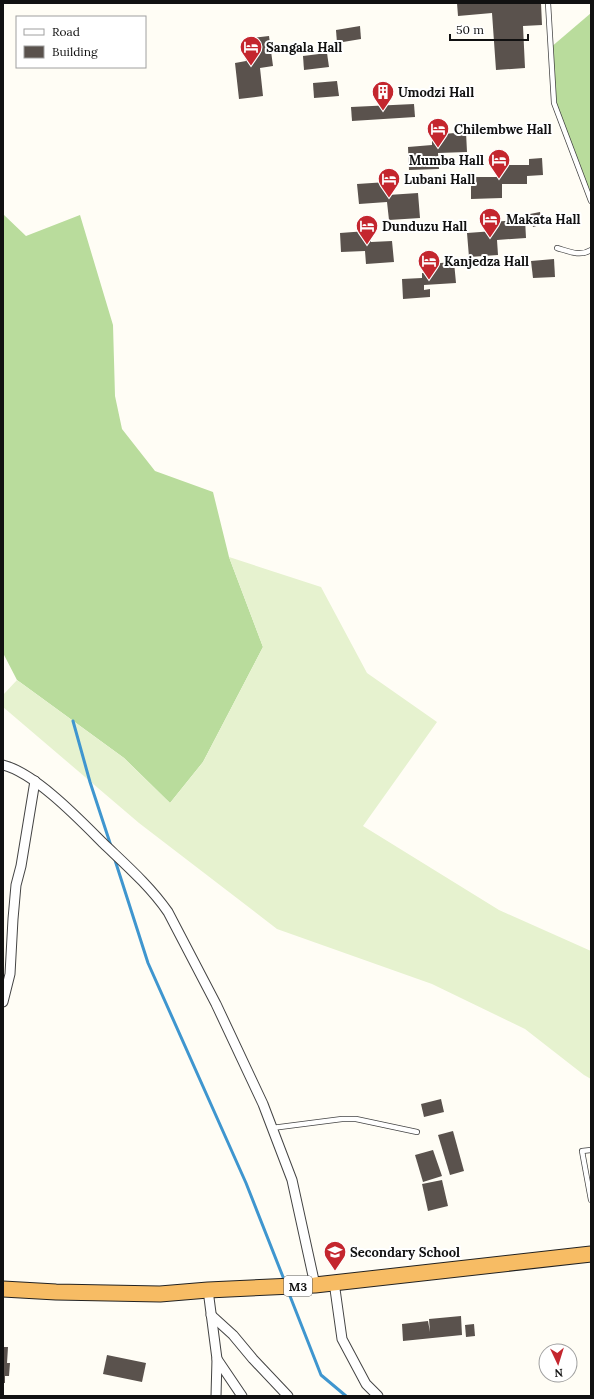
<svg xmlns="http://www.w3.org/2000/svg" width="594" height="1399" font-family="Lora,serif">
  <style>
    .forest { fill: #b9dc9c }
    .pitch { fill: #e6f2cf }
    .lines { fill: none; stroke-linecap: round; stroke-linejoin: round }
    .stream { stroke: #3f96cf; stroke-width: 3 }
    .building { fill: #5a524d }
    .service-casing { stroke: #444; stroke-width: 6 }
    .minor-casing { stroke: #444; stroke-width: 11 }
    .trunk-casing { stroke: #222; stroke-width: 17 }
    .service { stroke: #fff; stroke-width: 4.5 }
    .minor { stroke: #fff; stroke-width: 9 }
    .trunk { stroke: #f7bc64; stroke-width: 15 }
    .labels { text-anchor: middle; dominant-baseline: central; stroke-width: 4; stroke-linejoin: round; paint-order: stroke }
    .shield { fill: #fff; stroke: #585858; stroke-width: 1 }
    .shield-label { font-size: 12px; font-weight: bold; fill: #111 }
    .poi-label { font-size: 13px; font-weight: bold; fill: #111; stroke: #fff; text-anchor: start }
  </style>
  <rect width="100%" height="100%" fill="#fffdf5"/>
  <g class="forest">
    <path d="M591,13v189l-37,-101 -4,-53z"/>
    <path d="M3,214l23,22 54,-21 33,110 2,71 7,33 33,42 58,21 16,65 34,90 -60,115 -33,41 -46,-45 -107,-78 -14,-27z"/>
  </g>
  <path class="pitch" d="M229,557l92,30 46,86 70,49 -74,104 136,84 92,41v128l-7,-4 -59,-46 -93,-45 -155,-55 -138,-106 -136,-116v-12l14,-15 107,78 46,45 33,-41 60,-115z"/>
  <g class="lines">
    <g class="stream">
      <path d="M73,721l17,61 21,64"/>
      <path d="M114,857l34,106 98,220 39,99"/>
      <path d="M288,1291l33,84 25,21"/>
    </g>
  </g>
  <g class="building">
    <path d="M457,3h84l1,22 -19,1 2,42 -29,2 -4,-57 -34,3z"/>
    <path d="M360,26l1,13 -24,4 -1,-13z"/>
    <path d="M269,36l4,30 -13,2 3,28 -24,3 -4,-36 11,-2 -3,-22z"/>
    <path d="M327,53l2,14 -25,3 -1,-14z"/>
    <path d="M337,81l2,15 -25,2 -1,-15z"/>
    <rect x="456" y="92" width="5" height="3"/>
    <path d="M414,104l1,13 -63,4 -1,-14z"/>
    <path d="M466,132l1,20 -29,1 1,16 -30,1 -1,-23 24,-2v-10z"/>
    <path d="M542,158l1,17 -16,1v8h-25v14l-31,1v-22h26v-12h32v-6z"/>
    <path d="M387,182l1,13 30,-2 2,25 -31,2 -2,-18 -28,2 -2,-20z"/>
    <path d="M540,212l3,12 -10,3 -3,-13z"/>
    <path d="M525,219l1,19 -29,2 1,15 -29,2 -2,-24 27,-2 -1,-9z"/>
    <path d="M367,231v7h4v4l21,-1 2,21 -28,2 -1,-13 -24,1 -1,-19z"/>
    <path d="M554,259l1,18 -22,1 -2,-17z"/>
    <path d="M454,262l2,21 -32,2v5l6,-1v8l-27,2 -1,-20 20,-1v-5h6l-1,-9z"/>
    <path d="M441,1099l3,13 -20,5 -3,-13z"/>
    <path d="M453,1131l11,40 -14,4 -12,-40z"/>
    <path d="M433,1150l9,26 -19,6 -8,-27z"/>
    <path d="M442,1180l6,26 -20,5 -6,-27z"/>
    <path d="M461,1316l1,19 -59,6 -1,-17 26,-3 2,11 -1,-13z"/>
    <path d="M474,1324l1,12 -9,1 -1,-12z"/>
    <path d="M3,1347h5l-1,16h3l-1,13h-4v7h-2z"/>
    <path d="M107,1355l39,8 -4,19 -39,-8z"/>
  </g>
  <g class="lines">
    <g class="service-casing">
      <g id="service">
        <path d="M548,3l6,100 37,98"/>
        <path d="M557,248c11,3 23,9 34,2"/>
        <path d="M272,1128l70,-9h14l61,13"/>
        <path d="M591,1150l-9,1 9,49"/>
      </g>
    </g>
    <g class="minor-casing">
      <g id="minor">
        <path d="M3,765c32,8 76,54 100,78 23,22 47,43 65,69l48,92 47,100 29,76 23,105"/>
        <path d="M3,1002l7,-28 3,-55 3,-34 5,-19 14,-85"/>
        <path d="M334,1282l8,57 24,45 12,12"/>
        <path d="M208,1290l9,69 -1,37"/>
        <path d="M211,1315l22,20 20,24 35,37"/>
        <path d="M217,1359l25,37"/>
      </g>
    </g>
    <g class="trunk-casing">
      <path id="trunk" d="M3,1289l53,3 104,2 48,-4 107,-5 276,-31"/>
    </g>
    <use href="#service" class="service"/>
    <use href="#minor" class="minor"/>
    <use href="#trunk" class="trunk"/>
  </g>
  <defs>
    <g id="hotel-pin" transform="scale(1.15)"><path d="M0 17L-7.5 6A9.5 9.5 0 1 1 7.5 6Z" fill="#c4262e" stroke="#fff"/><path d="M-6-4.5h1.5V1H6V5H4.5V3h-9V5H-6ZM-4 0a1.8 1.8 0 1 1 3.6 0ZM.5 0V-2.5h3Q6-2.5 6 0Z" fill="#fff"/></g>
    <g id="building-pin" transform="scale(1.15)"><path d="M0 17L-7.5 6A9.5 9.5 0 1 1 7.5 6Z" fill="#c4262e" stroke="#fff"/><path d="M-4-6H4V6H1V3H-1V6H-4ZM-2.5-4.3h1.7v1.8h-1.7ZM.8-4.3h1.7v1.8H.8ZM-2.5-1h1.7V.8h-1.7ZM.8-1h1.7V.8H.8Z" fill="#fff"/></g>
    <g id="school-pin" transform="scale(1.15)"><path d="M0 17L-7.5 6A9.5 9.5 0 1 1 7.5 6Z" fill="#c4262e" stroke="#fff"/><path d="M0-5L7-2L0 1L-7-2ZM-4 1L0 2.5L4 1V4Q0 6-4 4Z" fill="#fff"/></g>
  </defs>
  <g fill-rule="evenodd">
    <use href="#hotel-pin" x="251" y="47"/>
    <use href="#building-pin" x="383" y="92"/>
    <use href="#hotel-pin" x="438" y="129"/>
    <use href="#hotel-pin" x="499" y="160"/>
    <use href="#hotel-pin" x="389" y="179"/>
    <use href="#hotel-pin" x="490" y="219"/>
    <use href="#hotel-pin" x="367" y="226"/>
    <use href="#hotel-pin" x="429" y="261"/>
    <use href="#school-pin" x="335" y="1252"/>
  </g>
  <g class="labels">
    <rect class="shield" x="284" y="1276" width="28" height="20" rx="3"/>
    <g class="shield-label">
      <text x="298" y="1286">M3</text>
    </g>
    <g class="poi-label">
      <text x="266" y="47">Sangala Hall</text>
      <text x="398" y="92">Umodzi Hall</text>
      <text x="454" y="129">Chilembwe Hall</text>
      <text x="484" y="160" text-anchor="end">Mumba Hall</text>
      <text x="404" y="179">Lubani Hall</text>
      <text x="506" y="219">Makata Hall</text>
      <text x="382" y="226">Dunduzu Hall</text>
      <text x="444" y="261">Kanjedza Hall</text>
      <text x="350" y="1252">Secondary School</text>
    </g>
  </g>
  <rect width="594" height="1399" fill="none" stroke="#111111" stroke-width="8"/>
  <rect x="16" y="16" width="130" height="52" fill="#ffffff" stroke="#a0a0a0"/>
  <rect x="24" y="29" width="20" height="6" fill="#ffffff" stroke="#a0a0a0"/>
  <text x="52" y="36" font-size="12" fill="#111111">Road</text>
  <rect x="24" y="46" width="20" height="12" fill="#5a524d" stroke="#a0a0a0"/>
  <text x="52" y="56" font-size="12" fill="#111111">Building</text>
  <g transform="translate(558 1363) rotate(176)"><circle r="19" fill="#ffffff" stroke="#a0a0a0"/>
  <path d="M0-3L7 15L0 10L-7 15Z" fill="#c4262e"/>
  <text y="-6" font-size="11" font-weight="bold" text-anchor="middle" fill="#111111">N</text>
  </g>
  <path d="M450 34v6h78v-6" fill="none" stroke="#111111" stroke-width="2"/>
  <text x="456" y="34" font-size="12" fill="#111111" stroke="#ffffff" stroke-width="3" paint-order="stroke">50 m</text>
</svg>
